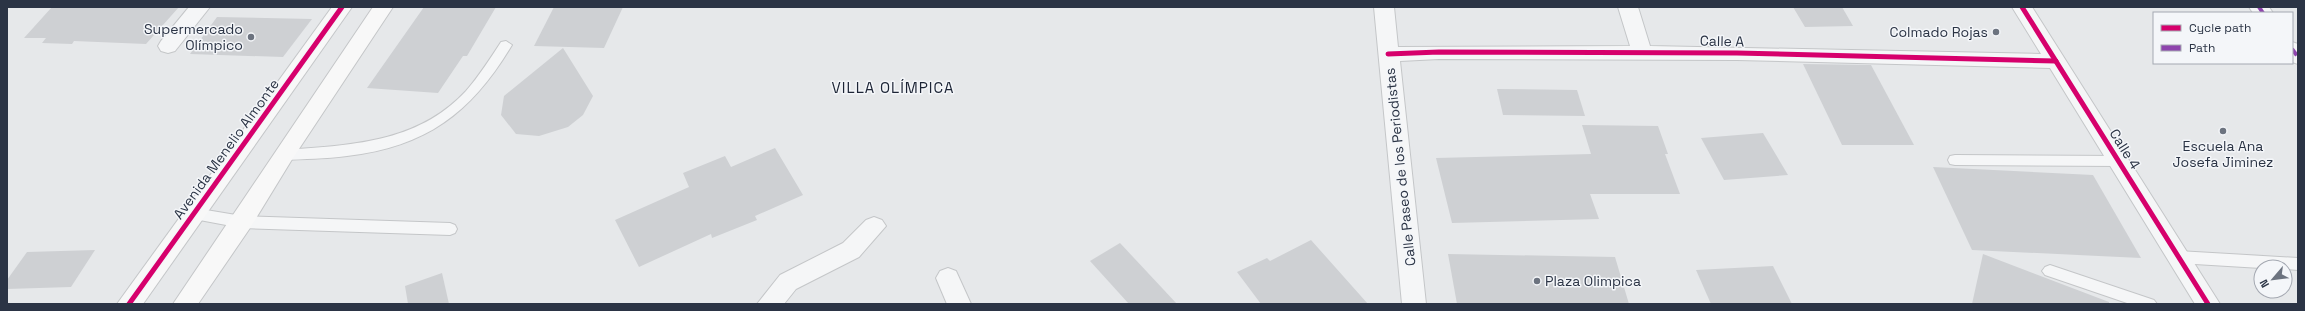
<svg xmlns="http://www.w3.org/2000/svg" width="2305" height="311" font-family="'Space Grotesk',sans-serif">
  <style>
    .building { fill: #ced0d3 }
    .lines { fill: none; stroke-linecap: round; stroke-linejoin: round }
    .lane-casing { stroke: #c4c6c8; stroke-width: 2 }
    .street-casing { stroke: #c4c6c8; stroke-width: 2 }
    .secondary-casing { stroke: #c4c6c8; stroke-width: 2 }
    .lane { fill: #f5f6f7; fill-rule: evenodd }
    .street { fill: #f5f6f7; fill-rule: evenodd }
    .secondary { fill: #f8f8f8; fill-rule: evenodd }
    .quiet { stroke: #8e44ad; stroke-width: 4; stroke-dasharray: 8 4; stroke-linecap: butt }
    .cycleway-casing { stroke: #f4f6f9; stroke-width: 8 }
    .cycleway { stroke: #d6006c; stroke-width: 5 }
    .poi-dot { fill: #6c737f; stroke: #f4f6f9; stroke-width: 1.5 }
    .labels { text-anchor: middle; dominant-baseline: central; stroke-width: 3; stroke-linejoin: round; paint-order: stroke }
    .poi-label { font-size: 14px; fill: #2b3445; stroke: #f4f6f9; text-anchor: end }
    .street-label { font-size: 14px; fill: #2b3445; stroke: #f4f6f9 }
    .neighbourhood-label { font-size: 15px; letter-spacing: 1px; fill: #1d2536; stroke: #f4f6f9 }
  </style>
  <rect width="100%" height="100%" fill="#e6e8ea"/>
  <g class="building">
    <path d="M52,7h127l-33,37 -72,-3 -2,3 -30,-1 4,-5h-22z"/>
    <path d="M424,7h72l-29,49h-4l-25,37 -71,-5z"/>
    <path d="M554,7h69l-19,41 -70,-2z"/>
    <path d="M1793,7h49l11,19 -48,1z"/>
    <path d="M217,17l95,2 -29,38 -93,-3z"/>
    <path d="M563,48l30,48 -10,19 -15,12 -29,9 -23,-2 -15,-19 3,-19z"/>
    <path d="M1803,64l68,1 43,80h-72z"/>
    <path d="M1497,89l80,1 8,26 -82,-1z"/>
    <path d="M1582,125l76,1 10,28h-3l15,40h-90l9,25 -147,4 -16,-65 155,-4z"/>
    <path d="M1763,133l25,42 -64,5 -23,-42z"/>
    <path d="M775,148l28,47 -48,21 2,4 -45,18 -1,-4 -72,33 -24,-47 74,-33 -6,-14 42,-17 6,11z"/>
    <path d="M1933,167l160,8 48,83 -169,-8z"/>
    <path d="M1311,240l57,64h-107l-24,-32 30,-14 3,3z"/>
    <path d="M1120,243l57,61h-48l-39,-43z"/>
    <path d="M95,250l-24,37 -64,2v-9l20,-28z"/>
    <path d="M1448,254l167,3 14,47h-172z"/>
    <path d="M1983,254l126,48v2h-137z"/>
    <path d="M1773,266l19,38h-81l-15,-34z"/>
    <path d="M442,273l7,31h-41l-3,-18z"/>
  </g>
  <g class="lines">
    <g class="lane-casing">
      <g id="lane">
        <path d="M506,41l6,4c-40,67 -85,102 -165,111 -21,3 -43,3 -64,4l-5,-1 -2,-4 2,-4 5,-1c66,-5 134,-6 183,-59 13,-15 24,-32 35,-49z"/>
        <path d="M1955,155l164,1 5,1 2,4 -2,4 -5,1 -164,-1 -5,-1 -2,-4 2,-4z"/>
        <path d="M194,208l48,8 208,7 5,2 2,4 -2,4 -5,2 -208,-7 -53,-10 -2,-4 2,-4z"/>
        <path d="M2178,251l120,7v12l-13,-1v-2l-24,1 -83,-5 -5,-2 -3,-4 3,-4z"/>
        <path d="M2050,265l104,35 3,4h-27l-85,-29 -3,-4 3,-4z"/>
      </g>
    </g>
    <g class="street-casing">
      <g id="street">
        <path d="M189,7h21l-35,44 -7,2 -7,-2 -3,-5 3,-5z"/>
        <path d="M1374,7h20l4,40 232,-1 -12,-39h20l12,39 391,8 -29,-47h20l188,297h-25l-145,-236 -313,-8 -298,-1 -39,2 26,243h-24z"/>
        <path d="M2249,7h20l4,6h-20z"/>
        <path d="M2292,42l6,2v20l-6,-2z"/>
        <path d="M874,217l8,3 4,6 -27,31 -63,32 -12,15h-27l23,-29 63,-32 23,-23z"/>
        <path d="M948,268l8,3 15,33h-24l-11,-26 4,-7z"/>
      </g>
    </g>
    <g class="secondary-casing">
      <g id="secondary">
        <path d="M332,7h20l-209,297h-26z"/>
        <path d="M373,7h20l-102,154 -41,67 -52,76h-25z"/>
      </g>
    </g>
    <use href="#lane" class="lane"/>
    <use href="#street" class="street"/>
    <use href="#secondary" class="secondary"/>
    <g class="quiet">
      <path d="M2259,7l4,6"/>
      <path d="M2292,49l6,8"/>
    </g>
    <g class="cycleway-casing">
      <g id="cycleway">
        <path d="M2022,7l186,297"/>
        <path d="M1388,54l51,-2 298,1 319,8"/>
        <path d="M129,304l213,-297"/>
      </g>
    </g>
    <use href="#cycleway" class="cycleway"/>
  </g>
  <g class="poi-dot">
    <circle cx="1996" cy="32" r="4"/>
    <circle cx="251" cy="37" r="4"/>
    <circle cx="2223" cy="131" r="4"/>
    <circle cx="1537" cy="281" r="4"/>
  </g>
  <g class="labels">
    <g class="poi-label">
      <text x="243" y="29">Supermercado<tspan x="243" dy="16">Olímpico</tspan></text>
      <text x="1988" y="32">Colmado Rojas</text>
      <text x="2223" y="146" text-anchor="middle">Escuela Ana<tspan x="2223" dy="16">Josefa Jiminez</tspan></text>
      <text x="1545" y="281" text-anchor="start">Plaza Olimpica</text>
    </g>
    <g class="street-label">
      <text transform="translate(1722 41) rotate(1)">Calle A</text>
      <text transform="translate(226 149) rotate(-54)">Avenida Menelio Almonte</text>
      <text transform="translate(2125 149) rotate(58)">Calle 4</text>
      <text transform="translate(1400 167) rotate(-96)">Calle Paseo de los Periodistas</text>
    </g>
    <g class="neighbourhood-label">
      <text x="893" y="87">VILLA OLÍMPICA</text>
    </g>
  </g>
  <rect width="2305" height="311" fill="none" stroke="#2b3445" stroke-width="16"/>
  <rect x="2153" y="12" width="140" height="52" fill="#f4f6f9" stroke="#a4a8b1"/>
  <rect x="2161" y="25" width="20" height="6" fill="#d6006c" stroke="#a4a8b1"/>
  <text x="2189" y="32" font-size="12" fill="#2b3445">Cycle path</text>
  <rect x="2161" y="45" width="20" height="6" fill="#8e44ad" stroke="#a4a8b1"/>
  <text x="2189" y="52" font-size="12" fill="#2b3445">Path</text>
  <g transform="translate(2273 279) rotate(242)"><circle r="19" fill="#f4f6f9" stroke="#a4a8b1"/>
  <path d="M0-3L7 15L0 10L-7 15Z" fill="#6c737f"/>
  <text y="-6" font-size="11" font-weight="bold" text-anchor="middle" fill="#2b3445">N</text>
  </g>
</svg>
